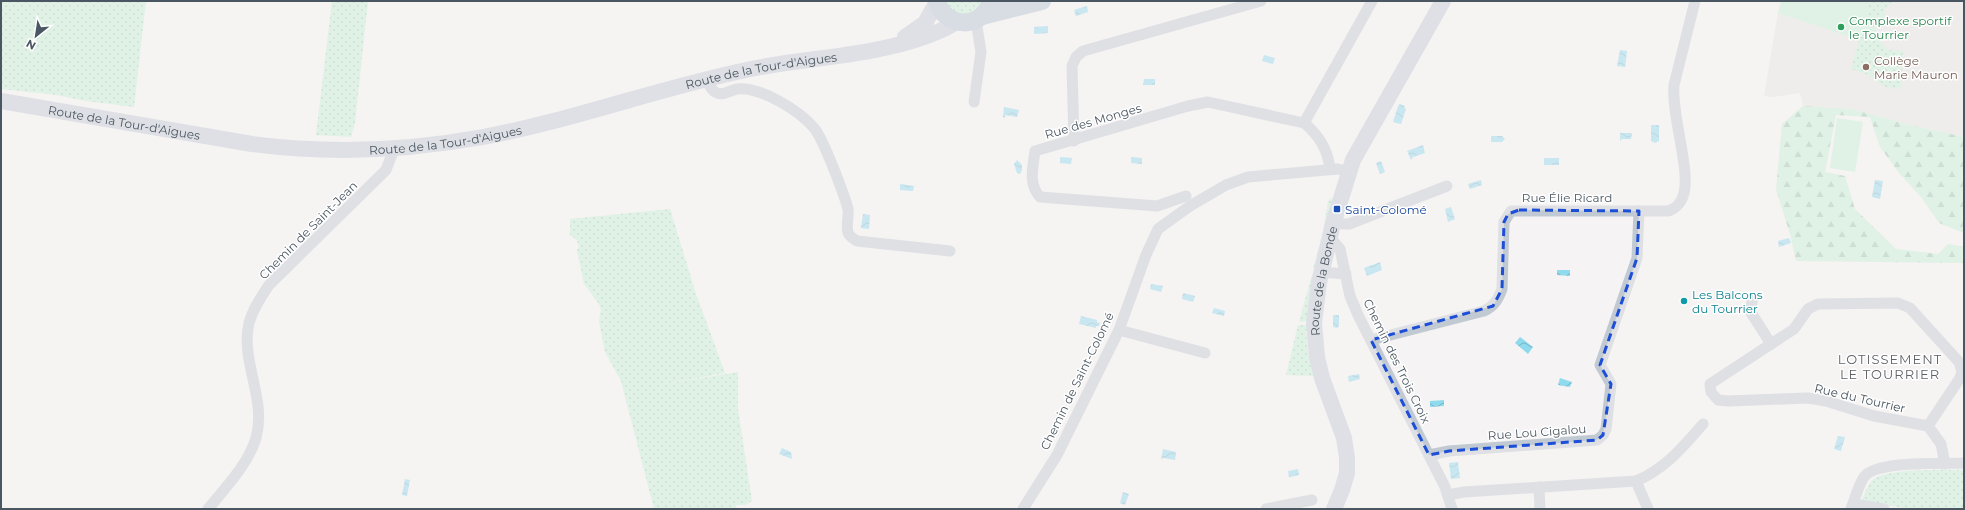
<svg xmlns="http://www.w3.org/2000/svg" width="1965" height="510" font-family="Montserrat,sans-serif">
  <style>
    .education { fill: #e6e4e5 }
    .green { fill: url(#green-dots) }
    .forest { fill: url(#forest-firs) }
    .pitch { fill: #c3f1d5 }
    .water { fill: url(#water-waves) }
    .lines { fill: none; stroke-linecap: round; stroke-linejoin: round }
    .street { stroke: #c1cad2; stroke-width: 11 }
    .secondary { stroke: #c1cbd6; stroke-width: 16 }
    .primary { stroke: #b3c2d1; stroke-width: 18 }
    .marked { fill: none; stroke: #1d4ed8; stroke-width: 3; stroke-dasharray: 8 5; stroke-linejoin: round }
    .leisure-dot { fill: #2e9e5b; stroke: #fff; stroke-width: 1.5 }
    .education-dot { fill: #8d6e63; stroke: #fff; stroke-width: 1.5 }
    .transit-dot { fill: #1a4fb4; stroke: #fff; stroke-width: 1.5 }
    .culture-dot { fill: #0f9aa8; stroke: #fff; stroke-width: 1.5 }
    .labels { text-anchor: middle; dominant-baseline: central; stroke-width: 3; stroke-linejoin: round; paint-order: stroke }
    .leisure-label { font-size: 12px; fill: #27864d; stroke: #fff; text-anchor: start }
    .education-label { font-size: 12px; fill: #785e54; stroke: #fff; text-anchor: start }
    .street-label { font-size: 12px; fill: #4a5661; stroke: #fff }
    .transit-label { font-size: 12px; fill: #164399; stroke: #fff; text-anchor: start }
    .culture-label { font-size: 12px; fill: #0d838f; stroke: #fff; text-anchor: start }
    .neighbourhood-label { font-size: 13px; letter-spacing: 1px; fill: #5f6368; stroke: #fff }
  </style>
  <defs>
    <pattern id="green-dots" width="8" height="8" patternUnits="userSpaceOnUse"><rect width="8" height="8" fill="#c3f1d5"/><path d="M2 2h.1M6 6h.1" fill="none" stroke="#a0c6b0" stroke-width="1.8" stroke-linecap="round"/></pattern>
    <pattern id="forest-firs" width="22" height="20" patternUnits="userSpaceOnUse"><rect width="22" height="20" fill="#c3f1d5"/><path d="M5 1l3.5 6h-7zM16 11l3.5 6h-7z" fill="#a0c6b0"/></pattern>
    <pattern id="water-waves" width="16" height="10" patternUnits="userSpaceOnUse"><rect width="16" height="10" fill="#90daee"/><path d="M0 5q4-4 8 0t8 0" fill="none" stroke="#78b4c4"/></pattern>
  </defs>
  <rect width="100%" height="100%" fill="#f5f3f3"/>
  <path class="education" d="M1870,1h94v136l-54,-12 -58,-16 -49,-3 -3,-13 -27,4 -9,-1 14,-83 81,27z"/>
  <g class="green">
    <path d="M1,1h145l-12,106 -48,-6 -29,-6 -56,-6z"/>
    <path d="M332,1h36l-13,122 -4,14 -35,-2z"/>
    <path d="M944,1h38c-4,12 -14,13 -25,13z"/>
    <path d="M1870,1h24l-9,7 -1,15 -6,1 -4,10 14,16 15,1 -2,38 -15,-2 -20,-13 -15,-5z"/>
    <path d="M1335,198l-19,72 -3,-1 10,-37 5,-30 2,-3z"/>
    <path d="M670,209l26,85 29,79 -67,12 80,-13v37l14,92 -7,4h-8l-2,4h-81l-33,-128 -16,-29 -6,-31 2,-11 -2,-6 -15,-20 -7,-34 2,-3 -2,-7 -7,-5v-16z"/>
    <path d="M1312,275l3,1 -6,45 -10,1z"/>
    <path d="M1298,325h11l-3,7 3,27 5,5 2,12 -30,-1z"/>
    <path d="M1964,470v39h-57l-45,-9c3,-7 6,-17 12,-21 17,-11 70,-9 90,-9z"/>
    <path d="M776,508l117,1h-118z"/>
  </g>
  <path class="forest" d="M1803,106l49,3 58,16 54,12v96l-25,-10 -18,-26 -22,-24 -19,-26 -10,-30 -34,-2 -11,57 20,4 10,33 41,40 42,5 10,-10 16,3v16l-168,-2 -6,-27 -14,-45 6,-65z"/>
  <g class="pitch">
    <path d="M1781,1h89l-11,39 -81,-27z"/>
    <path d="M1837,118l26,4 -8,50 -25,-4z"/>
  </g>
  <g class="water">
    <path d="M1087,6l1,6 -12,4 -2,-6z"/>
    <path d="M1048,26v7l-14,1v-7z"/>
    <path d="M1620,50l7,1 -2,16 -8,-1z"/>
    <path d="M1264,55l11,3 -2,6 -11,-3z"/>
    <path d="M1144,79h11v6h-12z"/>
    <path d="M1400,104l5,2 -1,2 2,1 -5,15 -8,-2 5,-16z"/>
    <path d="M1004,107l15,3 -2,7 -12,-2v3l-2,-1z"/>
    <path d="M1651,125h8v16l-4,2 -4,-2z"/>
    <path d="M1620,133h12l-1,6h-9l-2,2z"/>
    <path d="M1491,136h11l3,3 -3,3h-11z"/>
    <path d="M1423,145l2,8 -12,4 -2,3 -4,-9z"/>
    <path d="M1060,157l12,1 -1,6 -11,-1z"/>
    <path d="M1131,157l11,1v6l-11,-1z"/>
    <rect x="1544" y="158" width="15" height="7"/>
    <path d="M1017,160l5,5v5l-2,4 -3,-1 -3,-9z"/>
    <path d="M1381,161l4,11 -5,2 -4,-11z"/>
    <path d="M1481,180l1,5 -12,4 -2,-5z"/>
    <path d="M1875,180l8,1 -3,18 -8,-2z"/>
    <path d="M900,184l14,2 -1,5 -13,-1z"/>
    <path d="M1451,207l4,12 -7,3 -3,-13z"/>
    <path d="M863,214l7,1 -1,14 -8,-1z"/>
    <path d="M1789,238l2,5 -12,4 -1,-6z"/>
    <path d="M1380,262l2,8 -15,6 -3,-8z"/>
    <path d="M1557,270h13v6l-13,-1z"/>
    <path d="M1151,284l12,2 -2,6 -11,-3z"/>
    <path d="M1183,293l12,3 -2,6 -11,-3z"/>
    <path d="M1214,308l11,3 -1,5 -12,-3z"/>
    <path d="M1333,315h6v11l-2,2 -4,-1z"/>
    <path d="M1081,316l16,4v2l3,1 -1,3h-3v2l-17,-4z"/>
    <path d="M1520,337l13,10 -5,7 -13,-11z"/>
    <path d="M1359,374l1,5 -11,3 -1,-6z"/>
    <path d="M1560,378l12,4 -2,5 -12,-2z"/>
    <path d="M1444,400v6l-14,1v-6z"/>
    <path d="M1838,436l7,1 -4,14 -7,-2z"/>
    <path d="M782,448l9,4 1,7 -13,-5z"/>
    <path d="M1163,449l13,3 -1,8 -12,-2 -2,2z"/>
    <path d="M1458,462l2,16 -9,1 -2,-16z"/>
    <path d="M1298,469l1,6 -10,2 -1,-6z"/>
    <path d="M405,479l5,1 -3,16 -5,-1z"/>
    <path d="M1123,492l6,2 -4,11 -5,-2z"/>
  </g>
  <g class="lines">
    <g class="street">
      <path d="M706,79c3,5 5,12 11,14 7,3 13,-3 20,-4 23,-3 63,22 77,39 9,10 30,66 34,81 1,7 -2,17 0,24 2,4 6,6 9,8l93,10"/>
      <path d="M974,102l7,-50 -5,-32"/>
      <path d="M1304,123l68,-122"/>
      <path d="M1074,141l-2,-75 4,-9 7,-6 178,-50"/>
      <path d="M1186,196l-29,10 -117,-9c-12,-13 -7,-30 -5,-46l153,-45 20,-4 96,21c15,12 24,27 26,46"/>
      <path d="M1333,224h16l98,-38"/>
      <path d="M1330,237l10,12 10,47 8,19 87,172 7,22"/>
      <path d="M1321,272l25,2"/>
      <path d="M1753,298l-3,13 21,33"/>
      <path d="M1898,303l12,5 49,54 3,9 -2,7 -32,48 -54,-10 -48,-15 -18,-3 -80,3 -10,-1 -7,-8 -1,-8 84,-55 14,-20 10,-5z"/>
      <path d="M1119,330l86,23"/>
      <path d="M1371,340l113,-29c10,-5 14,-11 18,-22l2,-67 7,-11h157c7,-2 13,-8 15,-15 9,-22 -12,-81 -9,-111l21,-84"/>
      <path d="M1928,426l13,18 4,20"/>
      <path d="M1429,455l20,-4 148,-11 6,-5 3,-6 5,-45 -11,-19 37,-107 2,-47"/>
      <path d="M1636,481l12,28"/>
      <path d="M1539,487l1,22"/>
      <path d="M1448,495l16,-3 172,-11c29,-12 47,-34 67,-57"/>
      <path d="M1854,504l30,5"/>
      <path d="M208,509c17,-21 40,-44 48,-71 11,-39 -16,-77 -7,-115 4,-14 12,-26 20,-38l117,-115 8,-21"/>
      <path d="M1023,509l34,-54 62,-125 27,-75 12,-26 32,-23 36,-21 22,-8 90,-8 11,3"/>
      <path d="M1266,509l46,-9"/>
      <path d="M1851,509c4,-10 7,-23 13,-32 12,-17 80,-13 100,-14"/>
    </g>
    <g class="secondary">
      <path d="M905,37l20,-14 12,-21"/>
      <path id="s1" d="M1,101l251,43c77,10 154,7 231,-7 92,-17 181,-51 273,-69 57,-11 116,-12 171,-32 10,-4 20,-7 29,-14"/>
      <path id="s2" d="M1334,509l8,-19 5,-17v-15l-3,-20 -22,-60 -5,-21 -3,-34 5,-40 14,-59 20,-64 90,-159"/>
    </g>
    <g class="primary">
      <path d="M937,1c8,28 45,29 54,0"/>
      <path d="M982,16l60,-15"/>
    </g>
  </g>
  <path d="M0 0H1965V510H0ZM1519,210l120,1 -2,47 -37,107 11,19 -8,51 -6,5 -148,11 -20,4 -58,-115 122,-34 9,-17 2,-67 4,-8z" fill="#f5f3f3" fill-opacity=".55" fill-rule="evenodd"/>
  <path class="marked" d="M1519,210l120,1 -2,47 -37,107 11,19 -8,51 -6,5 -148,11 -20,4 -58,-115 122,-34 9,-17 2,-67 4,-8z"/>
  <circle class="leisure-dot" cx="1841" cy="27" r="4"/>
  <circle class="education-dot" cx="1866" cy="67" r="4"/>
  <rect class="transit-dot" x="1333" y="205" width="8" height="8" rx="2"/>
  <circle class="culture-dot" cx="1684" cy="301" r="4"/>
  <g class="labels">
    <g class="leisure-label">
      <text x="1849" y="20">Complexe sportif<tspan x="1849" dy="14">le Tourrier</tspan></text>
    </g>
    <g class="education-label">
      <text x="1874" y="60">Collège<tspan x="1874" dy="14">Marie Mauron</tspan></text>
    </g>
    <g class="street-label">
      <text stroke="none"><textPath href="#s1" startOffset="773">Route de la Tour-d'Aigues</textPath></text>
      <text transform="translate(1093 121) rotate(-16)">Rue des Monges</text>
      <text stroke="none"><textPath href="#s1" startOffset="125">Route de la Tour-d'Aigues</textPath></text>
      <text stroke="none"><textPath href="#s1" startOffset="449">Route de la Tour-d'Aigues</textPath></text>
      <text x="1567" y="197">Rue Élie Ricard</text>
      <text transform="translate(308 230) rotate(-45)">Chemin de Saint-Jean</text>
      <text stroke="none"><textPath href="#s2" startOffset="236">Route de la Bonde</textPath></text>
      <text transform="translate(1397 361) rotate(64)">Chemin des Trois Croix</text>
      <text transform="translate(1077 381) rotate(-64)">Chemin de Saint-Colomé</text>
      <text transform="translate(1860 398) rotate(13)">Rue du Tourrier</text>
      <text transform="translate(1537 432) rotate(-4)">Rue Lou Cigalou</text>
    </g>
    <g class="transit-label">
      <text x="1345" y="209">Saint-Colomé</text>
    </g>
    <g class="culture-label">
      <text x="1692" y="294">Les Balcons<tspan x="1692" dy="14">du Tourrier</tspan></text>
    </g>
    <g class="neighbourhood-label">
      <text x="1890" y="359">LOTISSEMENT<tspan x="1890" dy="15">LE TOURRIER</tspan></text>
    </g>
  </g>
  <rect width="1965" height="510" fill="none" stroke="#4a5661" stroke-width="4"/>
  <g transform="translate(36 36) rotate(210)" stroke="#ffffff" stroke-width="3" paint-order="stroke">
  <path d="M0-3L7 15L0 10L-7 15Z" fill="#4a5661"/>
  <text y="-6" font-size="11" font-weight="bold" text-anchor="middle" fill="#4a5661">N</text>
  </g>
</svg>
